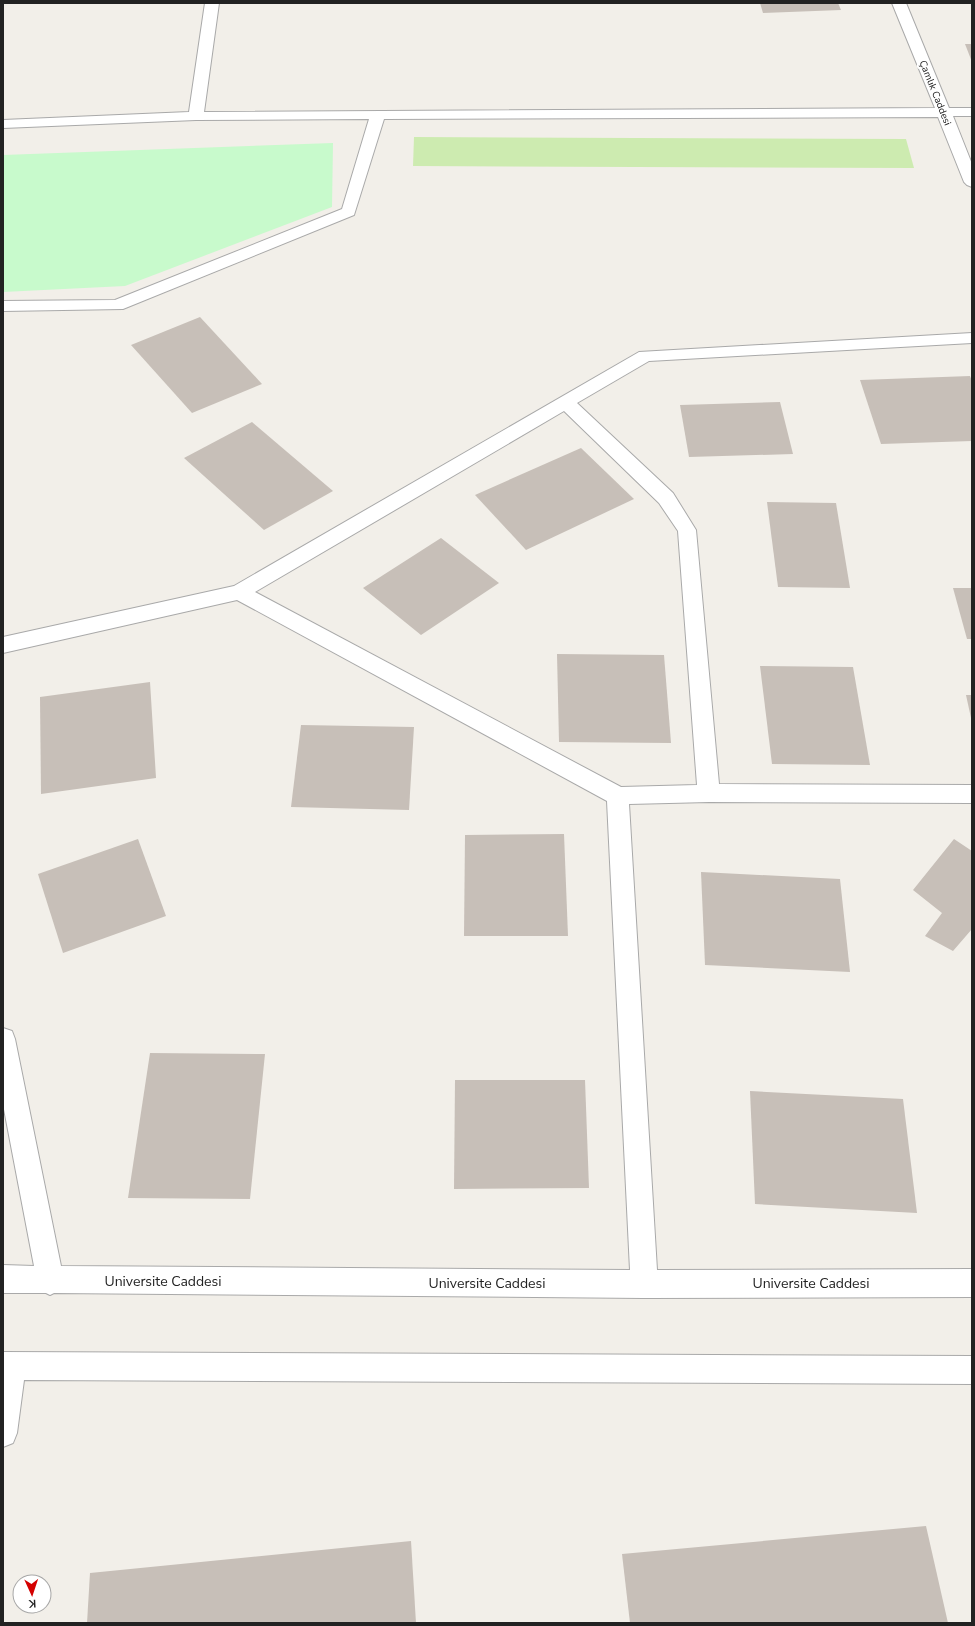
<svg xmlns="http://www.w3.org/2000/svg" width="975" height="1626" font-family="'Nunito Sans',sans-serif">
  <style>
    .grass { fill: #cdebb0 }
    .park { fill: #c8facc }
    .building { fill: #c7bfb8 }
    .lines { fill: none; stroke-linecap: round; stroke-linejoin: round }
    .minor-casing { stroke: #a9a9a9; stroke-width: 2 }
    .minor { fill: #fff; fill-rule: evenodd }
    .labels { text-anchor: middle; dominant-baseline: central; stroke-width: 4; stroke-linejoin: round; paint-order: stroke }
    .far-street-label { font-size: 10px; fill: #222; stroke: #fff }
    .near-street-label { font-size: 14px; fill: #222; stroke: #fff }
  </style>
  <rect width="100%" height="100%" fill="#f2efe9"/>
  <path class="grass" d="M414,137l492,2 8,29 -501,-2z"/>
  <path class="park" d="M333,143l-1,64 -207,79 -122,6v-137z"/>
  <g class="building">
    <path d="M760,3h78l3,7 -78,3z"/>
    <path d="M965,44h7v18z"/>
    <path d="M200,317l62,67 -70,29 -61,-68z"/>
    <path d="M970,376l2,5v60l-91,3 -21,-64z"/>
    <path d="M780,402l13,52 -104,3 -9,-52z"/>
    <path d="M252,422l81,69 -69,39 -80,-72z"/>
    <path d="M581,448l53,51 -108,51 -51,-55z"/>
    <path d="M767,502l69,1 14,85 -72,-1z"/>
    <path d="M441,538l58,45 -78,52 -58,-47z"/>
    <path d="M953,588h19v51h-5z"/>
    <path d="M557,654l107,1 7,88 -112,-1z"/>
    <path d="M760,666l93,1 17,98 -98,-1z"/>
    <path d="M150,682l6,96 -115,16 -1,-97z"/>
    <path d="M966,695h6v23h-1z"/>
    <path d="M301,725l113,2 -5,83 -118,-3z"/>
    <path d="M564,834l4,102h-104l1,-101z"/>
    <path d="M138,839l28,77 -103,37 -25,-79z"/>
    <path d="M954,839l18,12v78l-19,22 -28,-15 17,-23 -29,-23z"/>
    <path d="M701,872l139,7 10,93 -145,-7z"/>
    <path d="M150,1053l115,1 -15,145 -122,-1z"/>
    <path d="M455,1080h130l4,108 -135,1z"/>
    <path d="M750,1091l153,8 14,114 -162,-9z"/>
    <path d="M926,1526l22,97h-318l-8,-69z"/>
    <path d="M411,1541l5,82h-329l3,-50z"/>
  </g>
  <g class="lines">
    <g class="minor-casing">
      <g id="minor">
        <path d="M205,3h14l-15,109 731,-4 -43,-105h14l43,105h23v8h-19l19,48v23l-5,-2 -3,-3 -26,-65 -554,2 -30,96 -231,94 -120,2v-10l112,-1 227,-91 27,-90 -173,1 -193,8v-8l186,-8z"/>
        <path d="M972,333v10l-323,18 -72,42 96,90 23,37 23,254 253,1v18l-263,-1 -80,2 28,466 315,-1v28l-328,1 -590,-5 -4,2 -4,-2h-43v-28l31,1 -31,-162v-76l9,3 3,8 46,227 569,4 -23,-469 -370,-201 -234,53v-16l231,-51 405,-234zM564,411l95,92 19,28 19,254 -76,2 -366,-195z"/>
        <path d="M3,1352l969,4v28l-948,-4 -7,53 -4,10 -10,4z"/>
      </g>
    </g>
    <use href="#minor" class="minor"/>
  </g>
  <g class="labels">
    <g class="far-street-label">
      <text transform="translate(935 93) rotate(68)">Çamlık Caddesi</text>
    </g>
    <g class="near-street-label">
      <text x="163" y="1281">Universite Caddesi</text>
      <text x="487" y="1283">Universite Caddesi</text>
      <text x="811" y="1283">Universite Caddesi</text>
    </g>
  </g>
  <rect width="975" height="1626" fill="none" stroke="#222222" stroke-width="8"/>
  <g transform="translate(32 1594) rotate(177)"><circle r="19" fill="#ffffff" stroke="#a7a7a7"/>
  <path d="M0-3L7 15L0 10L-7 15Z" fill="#d40000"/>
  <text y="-6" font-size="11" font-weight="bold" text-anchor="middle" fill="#222222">K</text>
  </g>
</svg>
